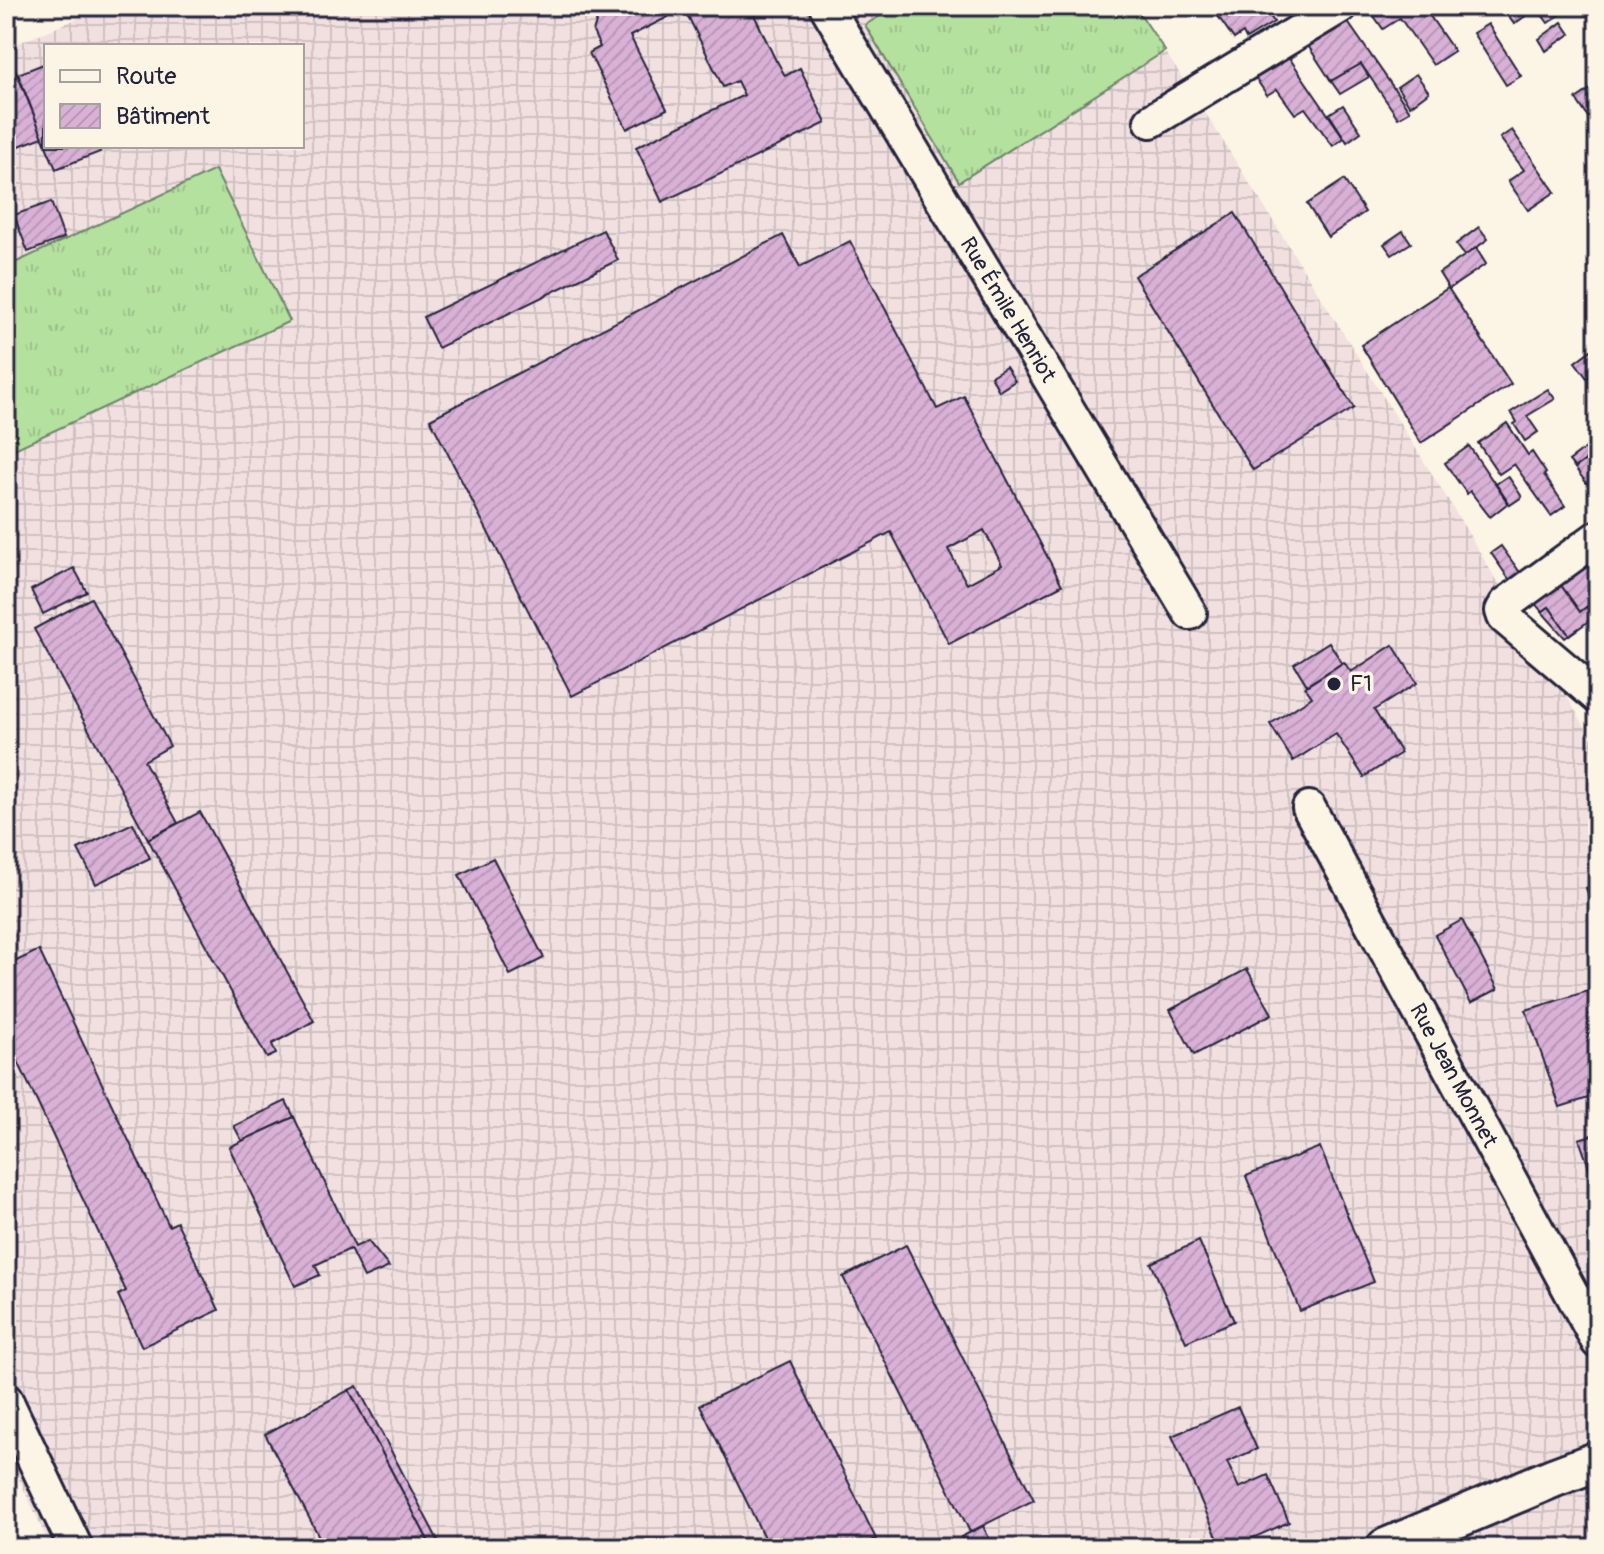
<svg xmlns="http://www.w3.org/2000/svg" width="1604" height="1554" font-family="Pangolin,sans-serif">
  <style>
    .industrial { fill: url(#industrial-grid); fill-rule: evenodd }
    .grass { fill: url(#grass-tufts); stroke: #6c826c; stroke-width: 2 }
    .building { fill: url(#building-hatch); stroke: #22223b; stroke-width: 2; fill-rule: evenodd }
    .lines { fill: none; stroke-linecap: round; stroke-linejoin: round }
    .minor-casing { stroke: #22223b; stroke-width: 38 }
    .tertiary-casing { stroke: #22223b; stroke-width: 44 }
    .minor { stroke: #fcf5e5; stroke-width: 32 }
    .tertiary { stroke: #fcf5e5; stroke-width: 38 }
    .poi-dot { fill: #22223b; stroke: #fcf5e5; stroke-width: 3 }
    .labels { text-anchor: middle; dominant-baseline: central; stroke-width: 7; stroke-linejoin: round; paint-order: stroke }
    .street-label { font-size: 22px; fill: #22223b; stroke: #fcf5e5 }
    .poi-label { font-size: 22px; fill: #22223b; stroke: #fcf5e5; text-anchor: start }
  </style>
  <defs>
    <pattern id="industrial-grid" width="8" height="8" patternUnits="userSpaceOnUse" patternTransform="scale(2)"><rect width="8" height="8" fill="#f2e0e0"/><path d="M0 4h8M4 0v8" fill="none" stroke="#cfc0c1"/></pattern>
    <pattern id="grass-tufts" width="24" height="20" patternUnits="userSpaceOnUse" patternTransform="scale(2)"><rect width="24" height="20" fill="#b5e19e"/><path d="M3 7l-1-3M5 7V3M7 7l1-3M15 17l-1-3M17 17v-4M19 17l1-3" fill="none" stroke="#9bc189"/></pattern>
    <pattern id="building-hatch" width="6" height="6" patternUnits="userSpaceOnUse" patternTransform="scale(2)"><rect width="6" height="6" fill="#d9b0d6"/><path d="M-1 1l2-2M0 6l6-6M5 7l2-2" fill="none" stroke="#ba97b9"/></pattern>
  </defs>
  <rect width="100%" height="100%" fill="#fcf5e5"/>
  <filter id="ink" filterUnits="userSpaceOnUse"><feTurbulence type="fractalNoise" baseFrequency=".0125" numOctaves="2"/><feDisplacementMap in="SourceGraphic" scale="16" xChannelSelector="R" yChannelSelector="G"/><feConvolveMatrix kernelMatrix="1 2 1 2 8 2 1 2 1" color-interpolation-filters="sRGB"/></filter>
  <g filter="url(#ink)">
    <path class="industrial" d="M108,6h1027l64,97 248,395 151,250v800h-1547l-45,-97v-1403zM46,46h256v100h-256z"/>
    <g class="grass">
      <path d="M897,6h238l30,45 -206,131 -94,-157z"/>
      <path d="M215,170l75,151 -284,132v-186z"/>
    </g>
    <g class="building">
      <path d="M615,6h47l6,11 -38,19 37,73 -40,20 -38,-76 11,-6 -7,-15 5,-16 17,-9z"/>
      <path d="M683,6h67l26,55h1l8,15 15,-8 26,55 -164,79 -26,-55 108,-52 -7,-14 -14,6z"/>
      <path d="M1211,6h52l11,16 -28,17 -3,-6 -9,6z"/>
      <path d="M1367,6h56l31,45 -21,14 -33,-47 -17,11z"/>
      <path d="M1501,6h63l3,4 -19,13 -11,-15 -23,16z"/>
      <path d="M1345,18l64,92 1,1 -12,7 -37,-54 -30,17 -26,-40z"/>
      <path d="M1562,22l8,12 -24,17 -7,-12z"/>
      <path d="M1488,24l33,52 -15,9 -33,-52z"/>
      <path d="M1286,53l58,85 -11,8 -28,-38 -10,6 -18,-25 -10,6 -15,-22z"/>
      <path d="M11,59l32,78 -37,14v-90z"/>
      <path d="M46,63v82l-28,-71z"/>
      <path d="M1361,64l8,13 -29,17 -9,-13z"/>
      <path d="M1416,74l13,18 -19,14 -13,-19z"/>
      <path d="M1598,84v48l-22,-33z"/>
      <path d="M1343,105l18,27 -14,10 -18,-28z"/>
      <path d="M1512,130l43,62 -27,18 -20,-29 16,-11 -24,-32z"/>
      <path d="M46,146h52l2,6 -44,17z"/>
      <path d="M1344,180l21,32 -37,25 -21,-33z"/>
      <path d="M51,202l13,36 -36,14 -14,-37z"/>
      <path d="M1235,213l119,195 -101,62 -119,-194z"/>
      <path d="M1479,227l9,12 -23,17 -9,-12z"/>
      <path d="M603,230l15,30 -180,88 -15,-31z"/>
      <path d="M1403,231l8,12 -19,12 -8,-11z"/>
      <path d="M783,235l17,32 50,-26 87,168 27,-13 98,189 -113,59 -58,-112 -319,164 -142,-277zM984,530l18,35 -35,19 -19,-35z"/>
      <path d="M1476,248l10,16 -37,25 -10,-16z"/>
      <path d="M1448,288l63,96 -90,59 -60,-98z"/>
      <path d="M1591,350l7,10v9l-11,9 -12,-16z"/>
      <path d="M1006,367l9,14 -16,10 -8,-15z"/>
      <path d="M1548,389l7,10 -28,17 11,16 -13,9 -11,-17 3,-2 -6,-10z"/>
      <path d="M1507,423l21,32 4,-3 14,21 -2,2 21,31 -14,10 -37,-52 -15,10 -21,-31z"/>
      <path d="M1595,441l3,5v5l-23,17 -6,-7z"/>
      <path d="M1469,446l39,57 -18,14 -20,-26 -3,3 -22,-31z"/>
      <path d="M1598,451v47l-23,-30z"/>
      <path d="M1508,476l14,21 -12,8 -14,-21z"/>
      <path d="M1501,546l23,32 -11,7 -22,-32z"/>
      <path d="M1588,564l10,12v22l-18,14 -20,-28z"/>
      <path d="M74,568l13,24 -44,22 -12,-24z"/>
      <path d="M1560,584l20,28 6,-5 10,9 -27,19 -20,-28 -7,5 -8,-10z"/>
      <path d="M91,598l79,148 -26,15 34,62 -30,16 -114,-210z"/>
      <path d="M1549,607l20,28 -4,3 -23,-26z"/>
      <path d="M1329,642l13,21 -35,22 -13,-21z"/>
      <path d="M1393,645l24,38 -43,27 27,43 -37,24 -28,-43 -43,27 -23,-37 42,-27 -7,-10 39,-25 7,10z"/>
      <path d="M200,812l114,209 -42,23 4,10 -9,4 -119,-219z"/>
      <path d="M133,823l17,35 -54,26 -18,-35z"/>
      <path d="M493,858l51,100 -34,17 -51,-100z"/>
      <path d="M1598,884v38l-12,-34z"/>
      <path d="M1462,920l36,69 -27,14 -36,-68z"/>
      <path d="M39,950l130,276 8,-4 42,88 -77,37 -24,-52 8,-4 -120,-255v-70z"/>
      <path d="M1247,969l25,45 -78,41 -24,-45z"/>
      <path d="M1598,988v107l-38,12 -34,-97z"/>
      <path d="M286,1101l8,16 -52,24 -8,-15z"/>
      <path d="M294,1117l61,130 13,-6 21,26 -25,11 -14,-29 -35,16 5,10 -25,11 -66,-139z"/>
      <path d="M1598,1133v60l-19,-54z"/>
      <path d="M1320,1147l54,135 -74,29 -54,-135z"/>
      <path d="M1199,1241l35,80 -48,21 -35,-79z"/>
      <path d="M906,1245l128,255 -64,32 -127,-255z"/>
      <path d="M790,1361l86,178 -18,9h-89l-69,-143z"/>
      <path d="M357,1386l85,162h-10l-83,-158z"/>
      <path d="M349,1390l83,158h-107l-60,-114z"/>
      <path d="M1238,1407l19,42 -30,13 12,26 29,-13 21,47 -59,26h-8l-50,-112z"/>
      <path d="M983,1526l11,22h-27l-6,-11z"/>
    </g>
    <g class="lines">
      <g class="minor-casing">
        <g id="minor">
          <path id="s1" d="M826,6l364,607"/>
          <path d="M1151,121l190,-115"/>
          <path d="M1598,537l-92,67 -4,7 2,6 94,80"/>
          <path id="s2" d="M1309,808l289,534"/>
          <path d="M6,1400l70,148"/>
        </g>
      </g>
      <g class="tertiary-casing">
        <path id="tertiary" d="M1386,1548l169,-71 43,-16"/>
      </g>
      <use href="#minor" class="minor"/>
      <use href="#tertiary" class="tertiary"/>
    </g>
  </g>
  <circle class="poi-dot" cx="1334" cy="684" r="8"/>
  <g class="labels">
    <g class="street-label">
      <text stroke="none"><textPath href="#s1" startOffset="354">Rue Émile Henriot</textPath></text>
      <text stroke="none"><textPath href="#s2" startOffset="304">Rue Jean Monnet</textPath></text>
    </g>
    <g class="poi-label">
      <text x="1350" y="684">F1</text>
    </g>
  </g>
  <rect width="1604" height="1554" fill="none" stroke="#fcf5e5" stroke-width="32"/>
  <rect x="16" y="16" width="1572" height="1522" fill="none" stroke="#22223b" stroke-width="3" filter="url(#ink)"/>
  <rect x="44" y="44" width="260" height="104" fill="#fcf5e5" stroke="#a5a1a1" stroke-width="2"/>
  <rect x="60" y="70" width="40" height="12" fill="#fcf5e5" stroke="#a5a1a1" stroke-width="2"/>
  <text x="116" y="84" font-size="24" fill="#22223b">Route</text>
  <rect x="60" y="104" width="40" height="24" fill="url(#building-hatch)" stroke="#a5a1a1" stroke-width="2"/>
  <text x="116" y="124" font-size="24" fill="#22223b">Bâtiment</text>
</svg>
